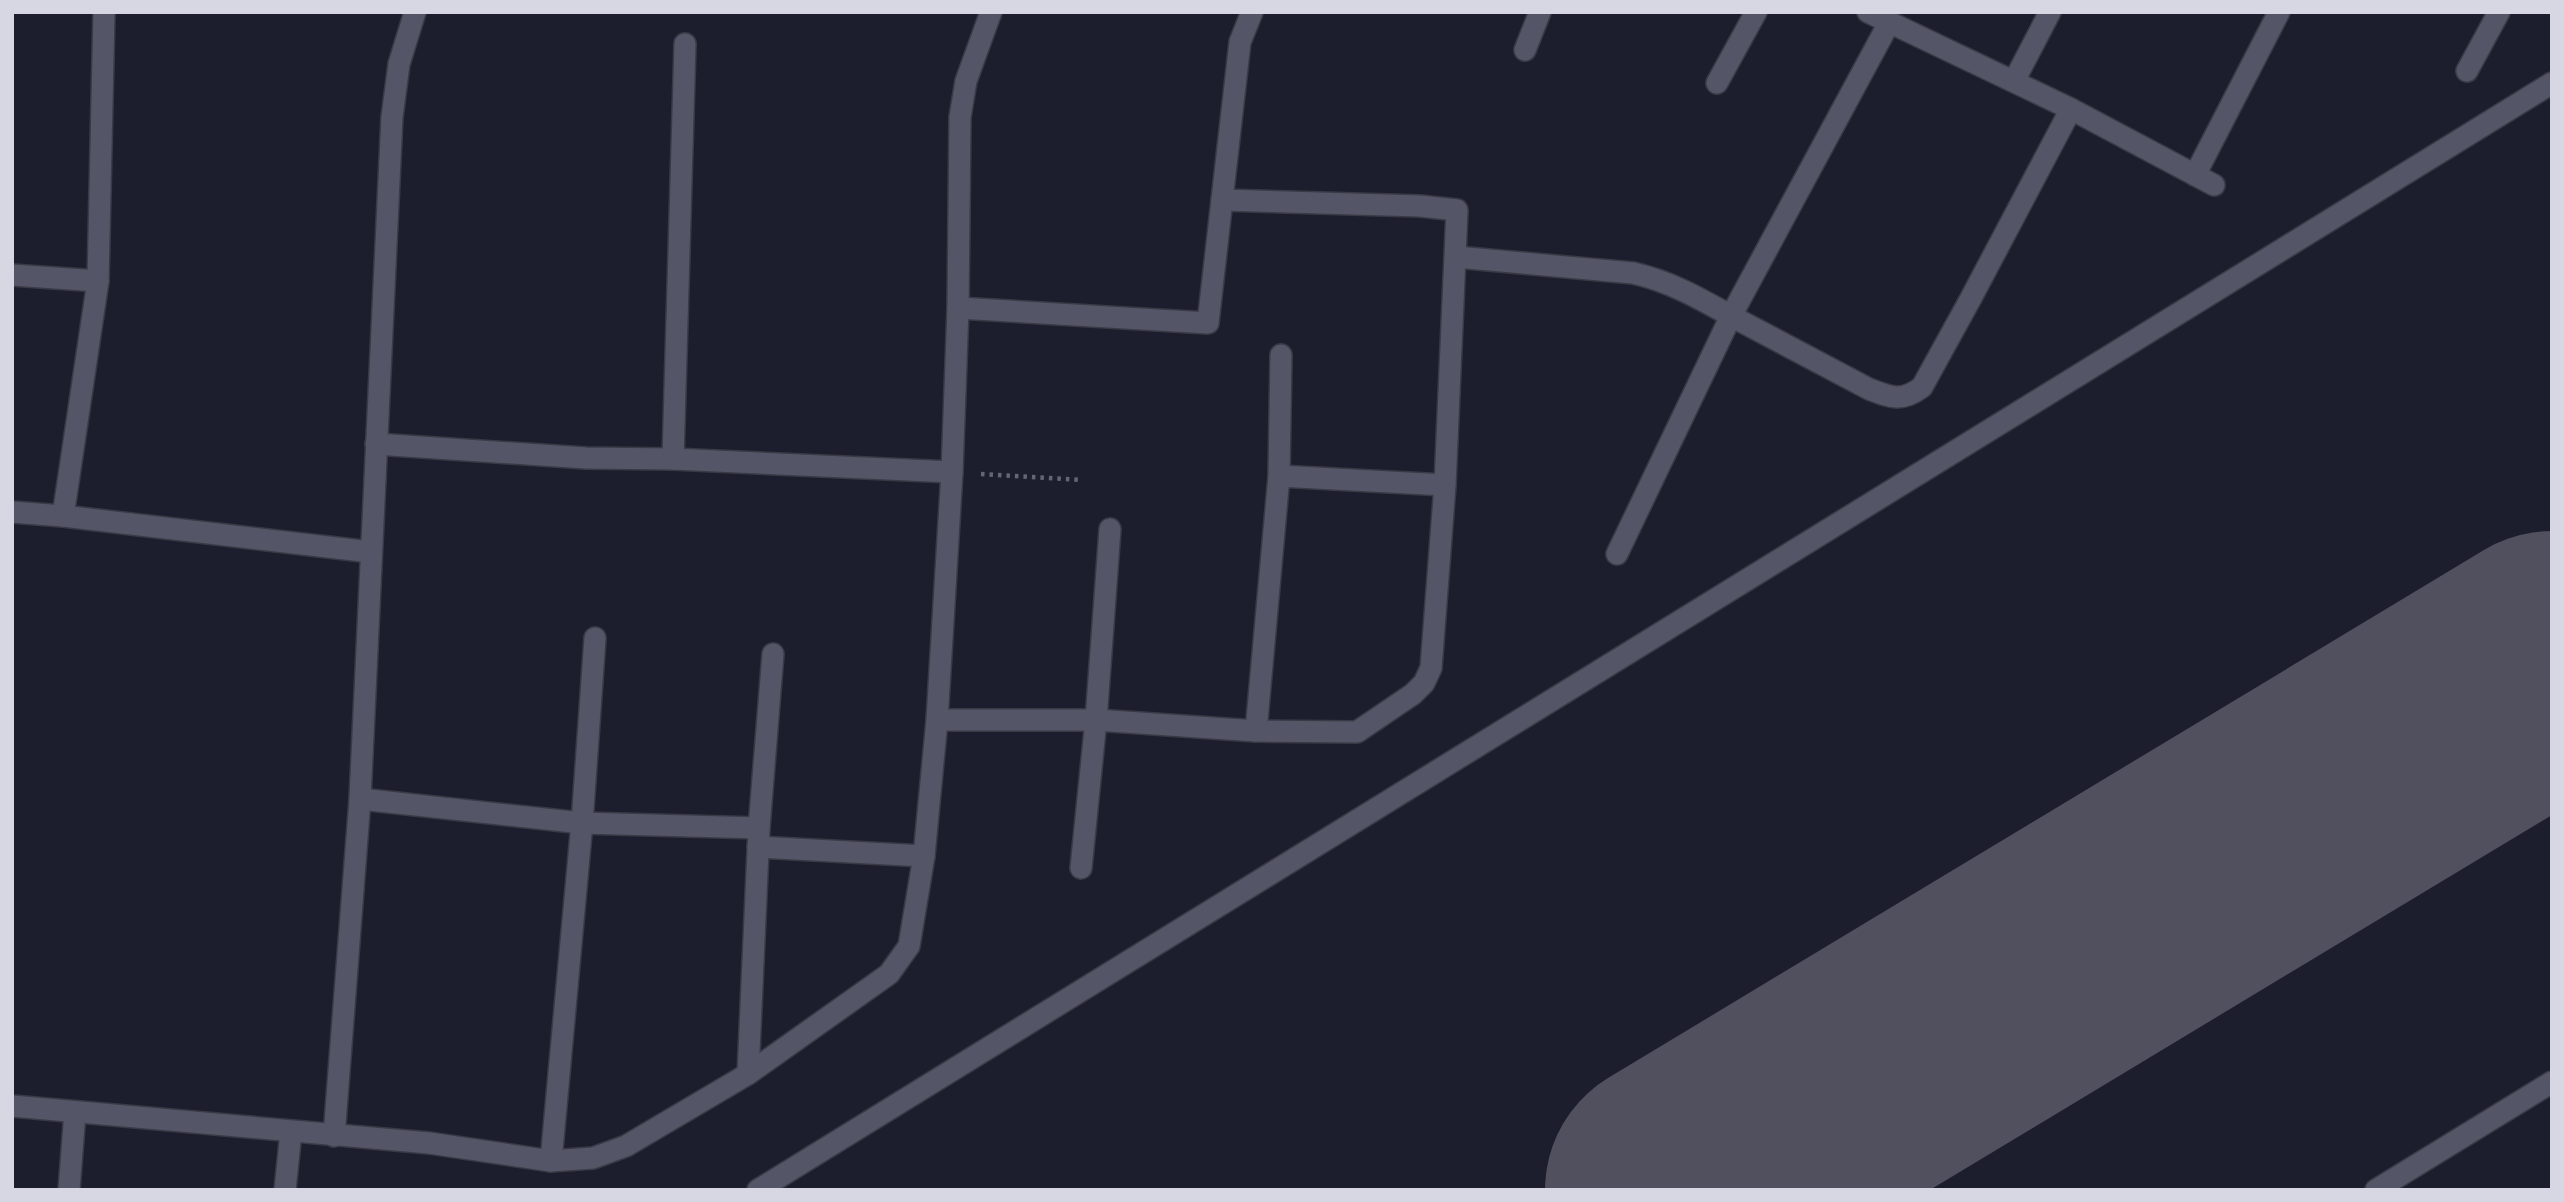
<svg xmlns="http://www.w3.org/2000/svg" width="2564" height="1202" font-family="Quicksand,sans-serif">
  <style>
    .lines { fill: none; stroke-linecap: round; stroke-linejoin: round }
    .runway { stroke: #50505e; stroke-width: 262 }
    .lane-casing { stroke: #393a46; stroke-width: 24 }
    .street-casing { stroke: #393a46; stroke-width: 24 }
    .path { stroke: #656674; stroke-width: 4.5; stroke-dasharray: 3.5 5; stroke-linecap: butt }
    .lane { stroke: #545667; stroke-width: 21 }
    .street { stroke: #545667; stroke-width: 21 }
  </style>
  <rect width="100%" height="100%" fill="#1d1e2d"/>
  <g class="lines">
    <path class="runway" d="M1676,1190l876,-528"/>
    <g class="lane-casing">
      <g id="lane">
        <path d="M758,1190l1794,-1107"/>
        <path d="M2376,1190l176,-108"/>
      </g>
    </g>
    <g class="street-casing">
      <g id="street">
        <path d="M1525,50l15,-38"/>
        <path d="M2467,71l32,-59"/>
        <path d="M2014,81l36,-69"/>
        <path d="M1717,83l39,-71"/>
        <path d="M2071,109l143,76"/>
        <path d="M2195,175l84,-163"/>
        <path d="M1456,257l177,16c36,8 66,25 98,43l158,-293"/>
        <path d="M12,275l86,6 6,-269"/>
        <path d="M98,281l-35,235 308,36"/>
        <path d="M958,308l250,15 32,-281 12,-30"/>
        <path d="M376,444l210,14 87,1 279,13"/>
        <path d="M673,459l12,-415"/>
        <path d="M1279,476l2,-121"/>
        <path d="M12,512l51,4"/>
        <path d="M1617,554l114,-238 138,73c23,9 33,13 53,-2l49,-89 100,-189 -203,-97"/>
        <path d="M937,720h159l160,11 101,1 56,-38 11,-11 7,-15 14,-183 12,-275 -37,-4 -198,-6"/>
        <path d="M1256,731l23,-255 166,9"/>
        <path d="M360,799l222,24 177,5 -11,246"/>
        <path d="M759,828l14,-174"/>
        <path d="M758,847l166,9"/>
        <path d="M1081,868l15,-148 14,-191"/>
        <path d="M12,1106l417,37 122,18 42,-3 33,-12 122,-72 141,-100 20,-28 15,-90 13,-136 15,-248 6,-164 2,-191 6,-36 25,-69"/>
        <path d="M334,1136l26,-337 32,-682 7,-53 16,-52"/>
        <path d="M551,1161l31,-338 13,-185"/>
        <path d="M69,1190l6,-78"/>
        <path d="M285,1190l6,-58"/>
      </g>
    </g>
    <path class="path" d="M981,474l100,6"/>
    <use href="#lane" class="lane"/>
    <use href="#street" class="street"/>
  </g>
  <rect width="2564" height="1202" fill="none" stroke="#d6d7e2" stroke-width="28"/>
</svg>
